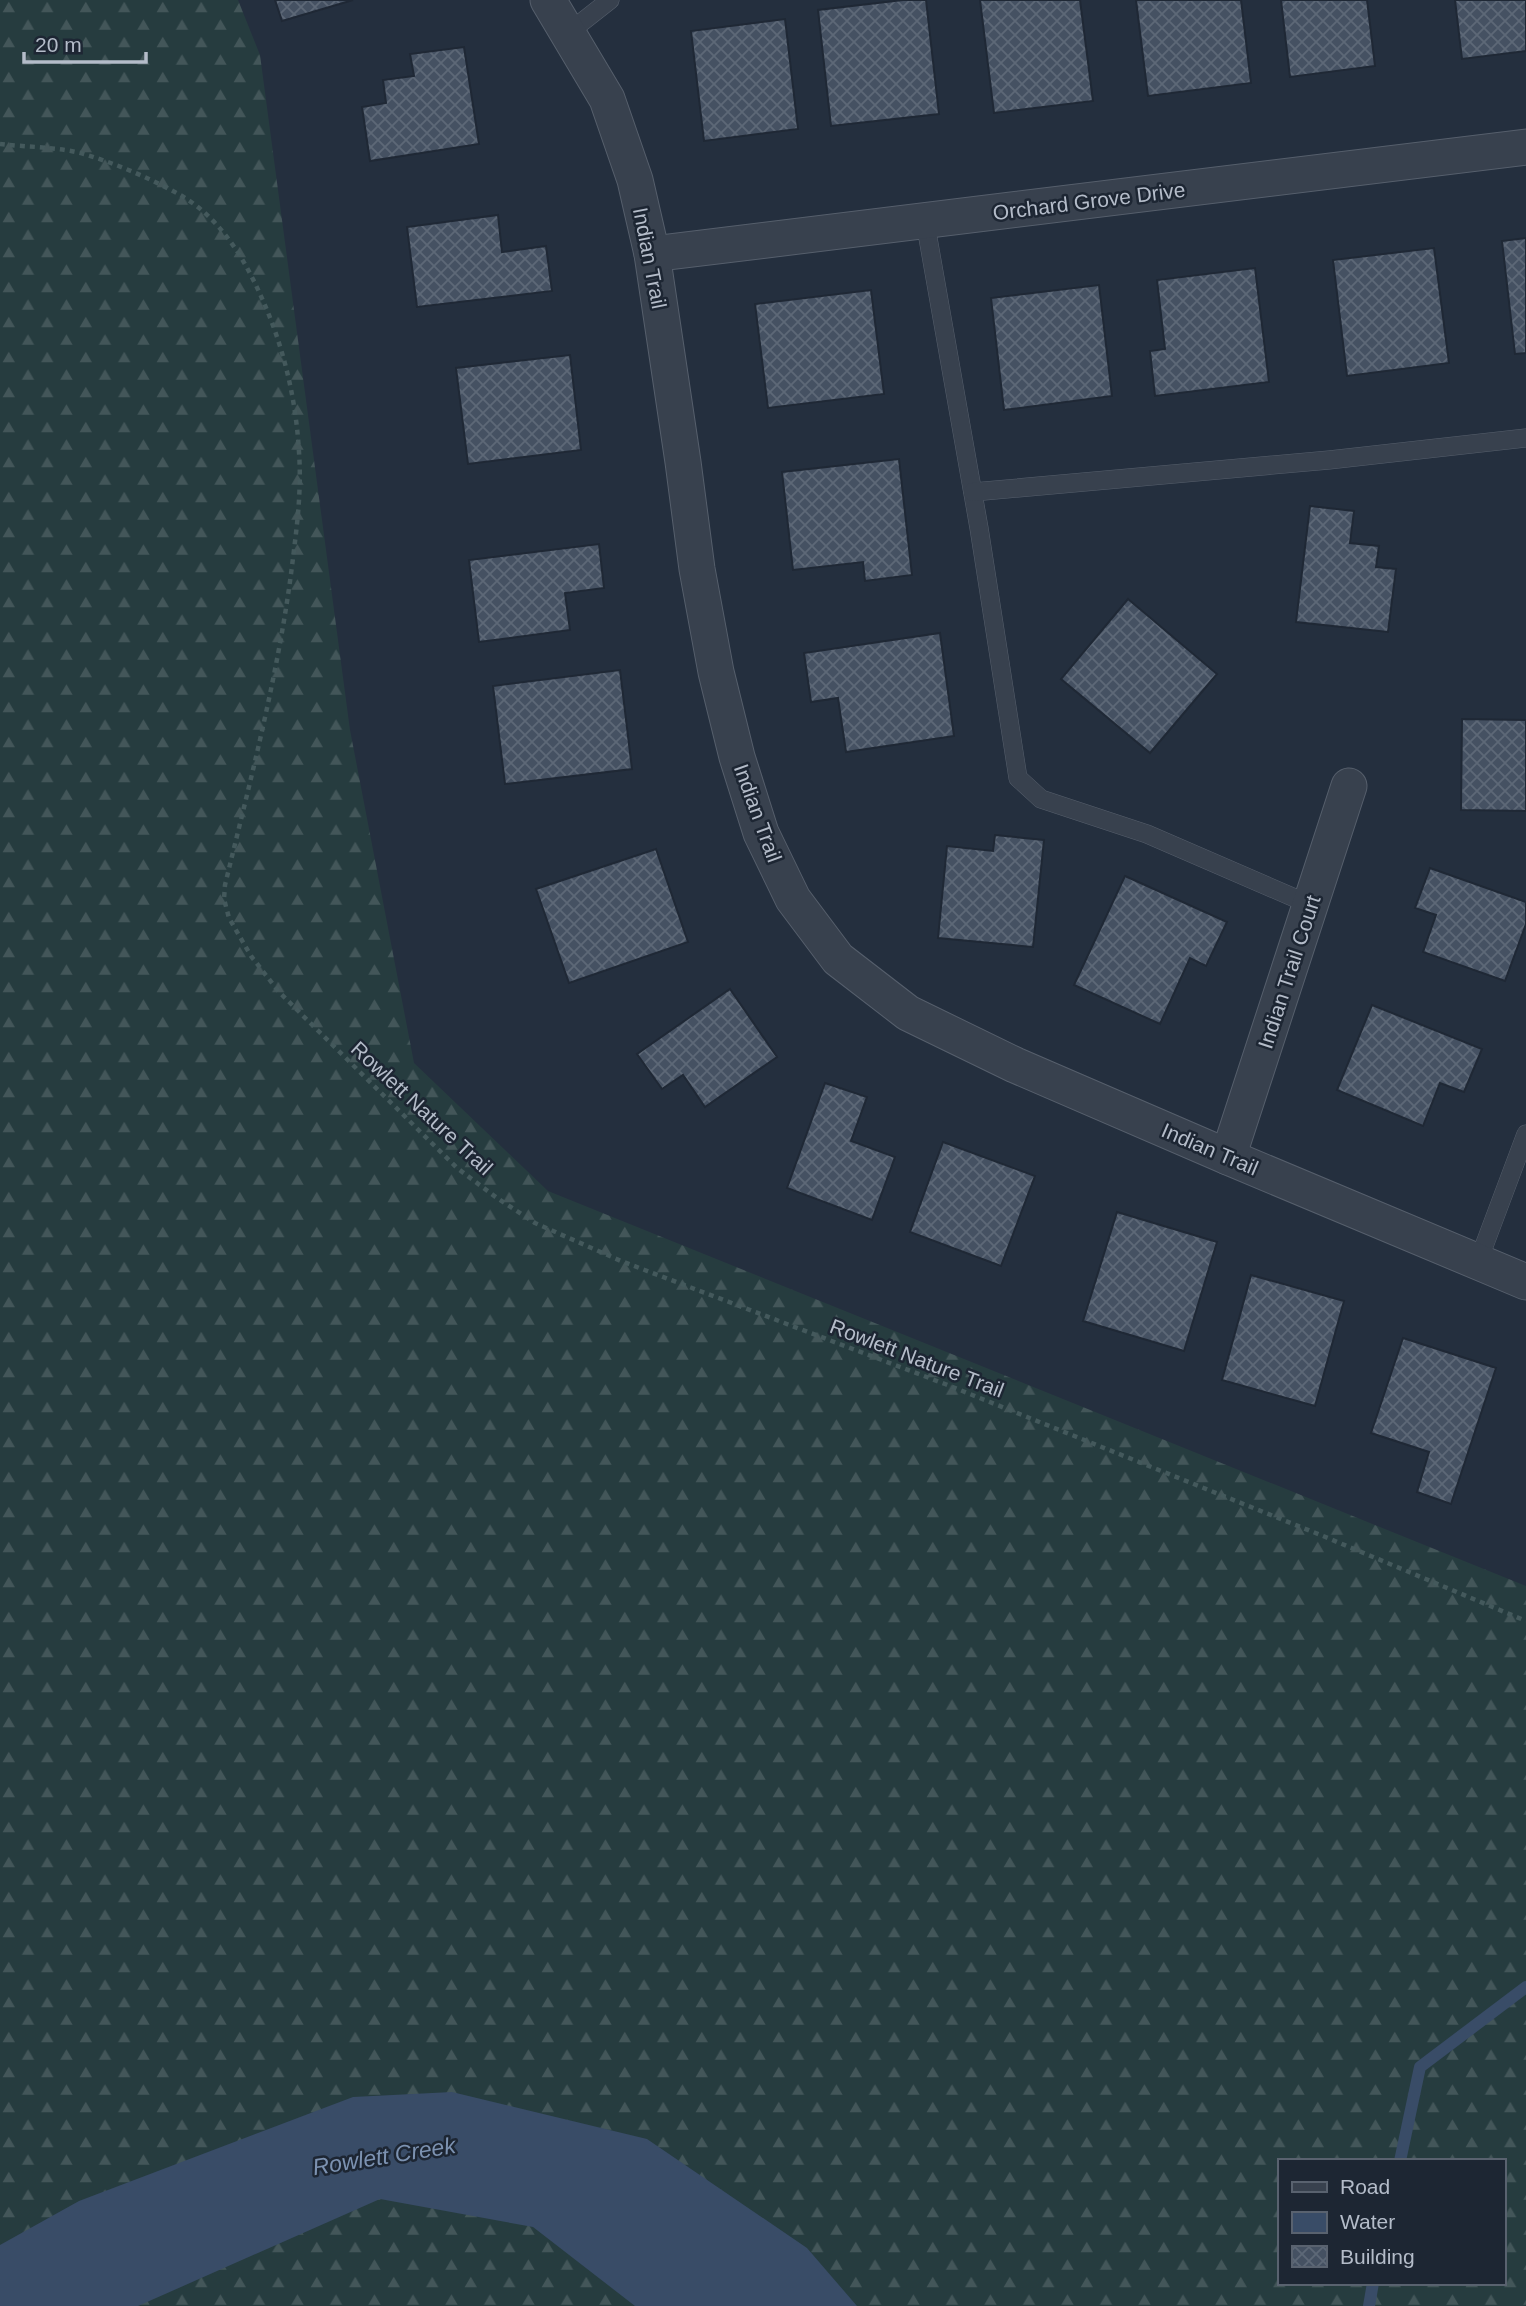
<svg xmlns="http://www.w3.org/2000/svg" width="1526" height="2306" font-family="Helvetica,sans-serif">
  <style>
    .forest { fill: url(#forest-firs); fill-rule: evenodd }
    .water { fill: #394c67 }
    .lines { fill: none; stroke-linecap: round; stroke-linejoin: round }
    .stream { stroke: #394c67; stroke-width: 12 }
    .building { fill: url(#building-cross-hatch); stroke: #1f2835; stroke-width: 2 }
    .service-casing { stroke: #565f6c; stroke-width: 19 }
    .minor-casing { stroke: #565f6c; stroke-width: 37 }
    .path { stroke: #44595c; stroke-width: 4.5; stroke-dasharray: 5 5; stroke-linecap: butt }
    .service { stroke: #38414e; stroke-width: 18 }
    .minor { stroke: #38414e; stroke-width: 35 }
    .labels { text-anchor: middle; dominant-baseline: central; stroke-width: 5; stroke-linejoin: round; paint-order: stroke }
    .street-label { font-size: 21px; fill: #b4bcc9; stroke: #1d2633 }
    .water-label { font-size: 23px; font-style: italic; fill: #7c92b1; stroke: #1d2633 }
  </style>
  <defs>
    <pattern id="forest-firs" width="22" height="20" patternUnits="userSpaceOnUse" patternTransform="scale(1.75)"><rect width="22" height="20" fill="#263c3f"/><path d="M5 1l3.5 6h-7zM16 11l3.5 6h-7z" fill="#435659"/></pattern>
    <pattern id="building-cross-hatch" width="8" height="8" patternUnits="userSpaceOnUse" patternTransform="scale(1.75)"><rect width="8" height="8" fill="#455162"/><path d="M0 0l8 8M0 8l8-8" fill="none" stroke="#5d6877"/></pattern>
  </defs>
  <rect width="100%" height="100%" fill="#242f3e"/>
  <path class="forest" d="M0,0h238l22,55 90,675 64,333 134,128 978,395v720h-1526zM1279,2161h224v122h-224z"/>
  <path class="water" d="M452,2092l195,47 160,109 50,58h-222l-102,-79 -153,-28 -242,107h-138v-61l79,-44 274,-104z"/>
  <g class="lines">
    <g class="stream">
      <path d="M1400,2161l20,-94 106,-80"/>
      <path d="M1369,2306l4,-23"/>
    </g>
  </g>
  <g class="building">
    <path d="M275,0h78l-71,21z"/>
    <path d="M903,0h23l13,114 -108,12 -13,-116z"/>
    <path d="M980,0h100l13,101 -99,12z"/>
    <path d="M1136,0h105l10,83 -103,13z"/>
    <path d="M1281,0h86l8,66 -85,11z"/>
    <path d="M1455,0h71v51l-64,8z"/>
    <path d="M785,19l13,110 -94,12 -13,-110z"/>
    <path d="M464,47l15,97 -109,17 -8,-54 24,-4 -3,-23 31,-4 -4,-22z"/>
    <path d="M498,215l4,37 44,-6 6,45 -135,16 -10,-80z"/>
    <path d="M1526,238v115l-11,1 -13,-113z"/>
    <path d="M1434,248l15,115 -102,13 -14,-116z"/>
    <path d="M1255,268l14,114 -114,14 -5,-45 15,-2 -8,-69z"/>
    <path d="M1099,285l13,111 -108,14 -13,-112z"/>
    <path d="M871,290l13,104 -116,14 -13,-104z"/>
    <path d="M570,355l11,95 -113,14 -12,-96z"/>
    <path d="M899,459l13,116 -47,6 -2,-19 -70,8 -11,-98z"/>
    <path d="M1310,506l44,5 -4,32 29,3 -3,21 20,2 -8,63 -92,-10z"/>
    <path d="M599,544l5,44 -39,5 5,37 -91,12 -10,-82z"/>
    <path d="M1128,599l89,75 -67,79 -89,-74z"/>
    <path d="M940,633l14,103 -108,16 -8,-54 -27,4 -7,-49z"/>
    <path d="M620,670l12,99 -127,15 -12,-98z"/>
    <path d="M1462,719l64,1v91l-65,-1z"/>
    <path d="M995,835l49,5 -11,107 -95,-9 9,-92 46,5z"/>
    <path d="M656,849l32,93 -119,41 -33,-94z"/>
    <path d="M1430,868l96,34v22l-21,57 -82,-29 13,-37 -21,-7z"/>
    <path d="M1125,876l102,46 -21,44 -16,-8 -30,66 -86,-39z"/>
    <path d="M730,989l47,68 -72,50 -22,-32 -21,14 -25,-35z"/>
    <path d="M1372,1005l110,44 -18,43 -24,-9 -17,43 -86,-36z"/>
    <path d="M825,1083l42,14 -16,44 44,16 -23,63 -85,-32z"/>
    <path d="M943,1142l92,34 -34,90 -91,-34z"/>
    <path d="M1117,1212l100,30 -33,109 -101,-30z"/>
    <path d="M1251,1275l93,26 -29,105 -93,-26z"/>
    <path d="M1403,1338l93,30 -45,136 -34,-12 12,-40 -58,-19z"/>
  </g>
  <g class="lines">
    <g class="service-casing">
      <g id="service">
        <path d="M568,33l42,-33"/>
        <path d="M925,221l54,307 39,250 23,21 106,35 164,71"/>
        <path d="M973,492l356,-32 197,-22"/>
        <path d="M1478,1262l48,-128"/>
      </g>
    </g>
    <g class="minor-casing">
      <g id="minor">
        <path d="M548,0l59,99 28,81 17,74 31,208 14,107 19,103 21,85 24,76 32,66 45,60 70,54 107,52 213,92 298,125"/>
        <path d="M652,254l874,-107"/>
        <path d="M1228,1157l121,-371"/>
      </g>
    </g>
    <path class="path" d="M0,144c26,3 60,3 84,10 33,10 68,25 98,42 37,22 61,60 78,98 23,50 36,104 39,158 3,42 -3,81 -8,122 -14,105 -41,208 -66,311l-1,14 5,19 22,38 28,36 178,176 40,30 38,25 86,38 324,123 378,152 203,85"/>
    <use href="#service" class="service"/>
    <use href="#minor" class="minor"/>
  </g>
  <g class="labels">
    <g class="street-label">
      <text transform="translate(1089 201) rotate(-7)">Orchard Grove Drive</text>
      <text transform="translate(650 258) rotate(79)">Indian Trail</text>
      <text transform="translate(758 813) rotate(70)">Indian Trail</text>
      <text transform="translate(1289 972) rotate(-72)">Indian Trail Court</text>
      <text transform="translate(422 1108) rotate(43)">Rowlett Nature Trail</text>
      <text transform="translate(1210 1149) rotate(23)">Indian Trail</text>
      <text transform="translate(917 1358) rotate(21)">Rowlett Nature Trail</text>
    </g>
    <g class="water-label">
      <text transform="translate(384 2156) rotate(-9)">Rowlett Creek</text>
    </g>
  </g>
  <rect x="1278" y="2159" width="228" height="126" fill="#1d2633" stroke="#59626f" stroke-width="2"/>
  <rect x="1292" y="2182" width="35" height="10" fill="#38414e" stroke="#59626f" stroke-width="2"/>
  <text x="1340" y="2194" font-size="21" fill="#b4bcc9">Road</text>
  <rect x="1292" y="2212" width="35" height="21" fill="#394c67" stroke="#59626f" stroke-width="2"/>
  <text x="1340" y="2229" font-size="21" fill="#b4bcc9">Water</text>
  <rect x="1292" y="2246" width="35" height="21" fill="url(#building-cross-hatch)" stroke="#59626f" stroke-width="2"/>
  <text x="1340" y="2264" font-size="21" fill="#b4bcc9">Building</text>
  <path d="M24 52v10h122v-10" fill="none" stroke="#b4bcc9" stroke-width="3.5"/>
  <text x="35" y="52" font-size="21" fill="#b4bcc9" stroke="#1d2633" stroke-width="5" paint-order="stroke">20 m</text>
</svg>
